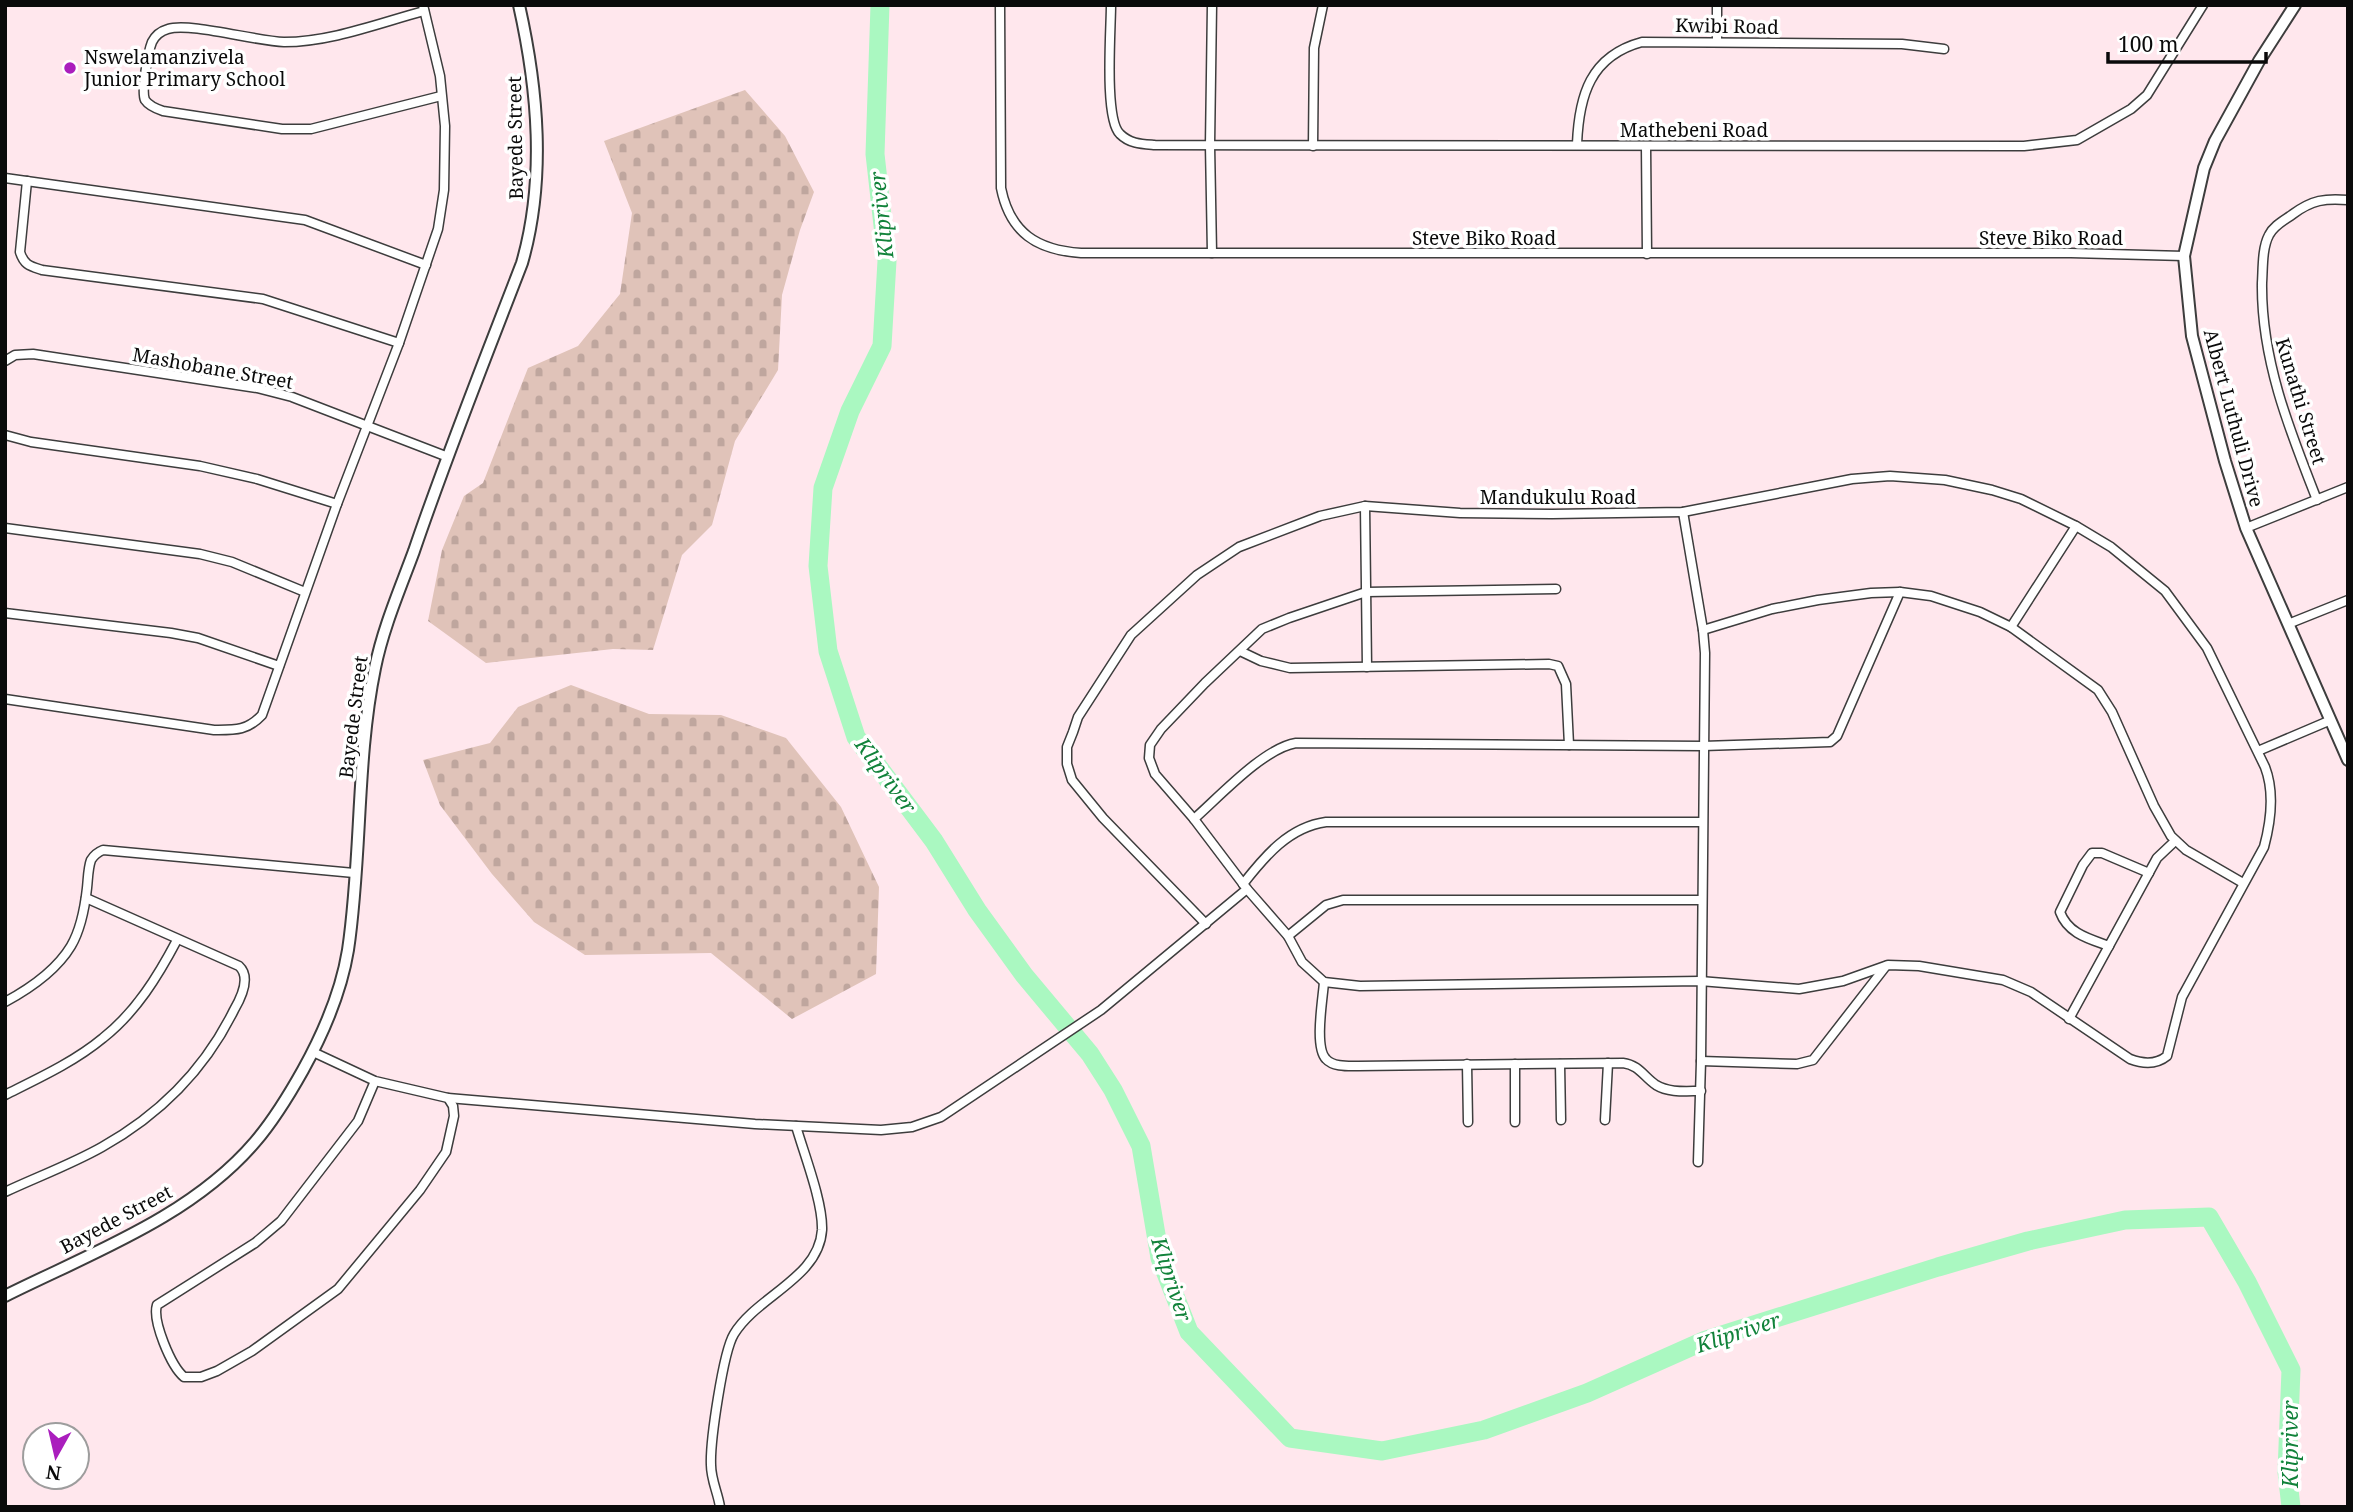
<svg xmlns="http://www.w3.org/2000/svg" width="2353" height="1512" font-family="'Noto Serif',serif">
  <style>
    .cemetery { fill: url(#cemetery-stones) }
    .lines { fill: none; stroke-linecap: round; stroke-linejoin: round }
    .river { stroke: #aaf8c1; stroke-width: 19 }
    .minor-casing { stroke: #3d3d3d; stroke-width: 11 }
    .tertiary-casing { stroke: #3d3d3d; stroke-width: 14 }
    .minor { stroke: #fff; stroke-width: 8 }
    .tertiary { stroke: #fff; stroke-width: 10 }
    .poi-dot { fill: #aa1ebd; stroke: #fff; stroke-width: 2.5 }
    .labels { text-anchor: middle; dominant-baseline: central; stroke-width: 7; stroke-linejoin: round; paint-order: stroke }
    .street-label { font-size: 19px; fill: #0a0a0a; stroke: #fff }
    .poi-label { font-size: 19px; fill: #0a0a0a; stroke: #fff; text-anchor: start }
    .water-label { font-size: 21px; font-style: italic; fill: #11823a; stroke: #fff }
  </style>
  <defs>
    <pattern id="cemetery-stones" width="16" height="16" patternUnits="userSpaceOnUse" patternTransform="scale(1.75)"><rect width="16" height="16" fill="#e0c3b9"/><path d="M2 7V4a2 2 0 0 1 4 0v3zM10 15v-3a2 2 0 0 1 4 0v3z" fill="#bfa69e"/></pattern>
  </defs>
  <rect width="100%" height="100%" fill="#ffe7ed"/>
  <g class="cemetery">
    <path d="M745,90l40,46 29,56 -14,38 -18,65 -4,75 -43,71 -23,84 -30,30 -29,95 -40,-1 -127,14 -58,-42 14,-71 22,-54 19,-13 45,-115 50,-22 42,-52 12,-81 -28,-72z"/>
    <path d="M571,685l78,29 72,1 65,23 55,69 38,80 -3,87 -84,45 -81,-66 -126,2 -51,-33 -42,-48 -52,-69 -17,-45 67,-17 28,-36z"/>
  </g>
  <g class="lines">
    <path class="river" d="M880,5l-5,149 12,107 -5,85 -32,65 -27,77 -5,78 10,85 28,86 78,104 43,69 47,65 66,79 23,36 28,56 19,112 29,74 101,106 92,13 102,-21 103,-37 119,-53 232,-73 90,-26 97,-21 84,-3 38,65 44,88 -4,102 4,35"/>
    <g class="minor-casing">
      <g id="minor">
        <path d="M1000,5l1,183c9,45 36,62 80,65h990l113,3"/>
        <path d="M1111,5c0,25 -7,114 9,129 10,10 22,10 35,11l869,1 53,-6 54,-31 16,-14 56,-90"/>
        <path d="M1212,5l-2,140 2,108"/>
        <path d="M1717,5v36"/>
        <path d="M424,11c-45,12 -93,31 -140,31 -29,-1 -95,-20 -116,-13 -7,2 -13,7 -16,13 -4,10 -11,49 -7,58 4,6 12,9 18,11l119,18h29l130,-33"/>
        <path d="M1577,144c2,-48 13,-88 65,-102l260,2 42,5"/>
        <path d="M1313,146l1,-98 9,-43"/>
        <path d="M1646,146l1,108"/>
        <path d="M5,178l300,42 121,45"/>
        <path d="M27,181l-7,71c4,13 10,14 22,18l221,29 136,44"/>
        <path d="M5,361l10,-6 18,-1 224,34 35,9 156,60"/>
        <path d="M5,435l26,7 169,24 57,13 80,25"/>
        <path d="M2317,500c-28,-71 -56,-141 -55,-217 1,-15 0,-35 7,-48 5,-10 16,-15 24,-21 19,-14 32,-16 55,-14"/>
        <path d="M1365,506l2,161"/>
        <path d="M1683,512l20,118 2,23 -4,408 -3,101"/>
        <path d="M5,528l195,26 32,8 73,30"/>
        <path d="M2246,528l102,-41"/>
        <path d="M5,613l166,20 27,5 81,28"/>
        <path d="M2288,624l60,-24"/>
        <path d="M2011,627l65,-101"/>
        <path d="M1703,630l69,-21 46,-9 53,-7 29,-1 31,4 49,16 31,15 87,63 14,22 42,94 17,30 15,14 57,33"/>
        <path d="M1240,651l21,10 29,7 259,-4 9,2 8,18 3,61"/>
        <path d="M5,699l209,31c21,0 33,1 48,-15l75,-211 62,-161 39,-114 6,-39 1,-64 -5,-50 -17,-71"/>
        <path d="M2258,751l73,-31"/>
        <path d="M1194,819c25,-22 70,-71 102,-76l407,3 127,-4 7,-6 63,-144"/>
        <path d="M1243,884c22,-28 46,-57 83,-62h376"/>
        <path d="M1206,924l-103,-106 -31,-38 -5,-16v-17l6,-15 5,-15 53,-82 66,-60 42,-28 81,-31 45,-10 95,7 92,1 131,-2 169,-33 38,-3 55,4 47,10 29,9 55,27 35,21 54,44 42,57 58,119c10,26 6,54 -1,80l-82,150 -15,59c-11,9 -24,8 -37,3l-99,-67 -28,-12 -84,-14 -31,-1 -45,16 -44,8 -99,-8 -340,5 -36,-4 -22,-20 -14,-26 -41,-47 -53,-70 -39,-45 -6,-16 1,-13 11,-16 44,-46 57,-54 27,-11 77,-26 190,-3"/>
        <path d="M1288,936l38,-31 17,-5h358"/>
        <path d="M2109,946c-19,-7 -41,-12 -49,-34l23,-47 9,-12h10l47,20"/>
        <path d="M1324,982c-1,16 -10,65 2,77 7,8 22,7 32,7l265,-3c16,2 21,14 33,22 13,8 30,6 45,6"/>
        <path d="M5,1002c26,-14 51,-31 66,-56 10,-17 14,-40 16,-58 1,-9 1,-20 4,-28 3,-5 7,-8 12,-10l251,23"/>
        <path d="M2069,1019l88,-161 18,-17"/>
        <path d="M313,1052l62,29 73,17 5,8 1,10 -8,36 -26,38 -82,99 -86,62 -35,20 -16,6h-17c-13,-11 -32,-56 -27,-72l98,-62 26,-22 77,-100 17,-40"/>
        <path d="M1701,1061l96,3 16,-4 73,-94"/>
        <path d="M1467,1064l1,58"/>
        <path d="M1560,1064l1,56"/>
        <path d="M5,1095c34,-17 69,-33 98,-57 33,-26 55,-62 74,-98"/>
        <path d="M448,1098l307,26 126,6 31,-3 29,-10 160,-107 146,-121"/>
        <path d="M1605,1120l3,-57"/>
        <path d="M1515,1122v-58"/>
        <path d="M5,1192c32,-15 67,-28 97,-45 57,-32 103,-78 132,-137 7,-12 17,-33 5,-44l-153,-68"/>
        <path d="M720,1507c-2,-14 -9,-27 -9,-42 -1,-23 12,-113 23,-131 23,-38 85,-56 88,-104 1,-28 -18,-76 -26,-104"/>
      </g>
    </g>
    <g class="tertiary-casing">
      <g id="tertiary">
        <path d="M2295,5l-36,56 -44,80 -11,27 -20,88 8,80 33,125 21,67 102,232"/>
        <path d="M5,1296c86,-43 186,-79 250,-154 19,-22 34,-47 48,-72 21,-38 38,-77 45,-120 14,-93 8,-190 27,-282 8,-40 25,-79 39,-117 33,-97 71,-192 108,-288 24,-84 16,-173 -3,-258"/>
      </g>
    </g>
    <use href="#minor" class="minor"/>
    <use href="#tertiary" class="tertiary"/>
  </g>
  <circle class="poi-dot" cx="70" cy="68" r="7"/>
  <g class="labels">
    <g class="street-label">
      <text transform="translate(1727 26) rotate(1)">Kwibi Road</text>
      <text x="1694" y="130">Mathebeni Road</text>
      <text transform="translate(515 138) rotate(-91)">Bayede Street</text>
      <text x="1484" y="238">Steve Biko Road</text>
      <text x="2051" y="238">Steve Biko Road</text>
      <text transform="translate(213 368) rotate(10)">Mashobane Street</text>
      <text transform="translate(2301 401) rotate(73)">Kunathi Street</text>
      <text transform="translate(2234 418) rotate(75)">Albert Luthuli Drive</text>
      <text x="1558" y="497">Mandukulu Road</text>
      <text transform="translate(353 717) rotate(-83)">Bayede Street</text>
      <text transform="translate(116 1219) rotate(-28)">Bayede Street</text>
    </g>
    <g class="poi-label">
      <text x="84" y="57">Nswelamanzivela<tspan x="84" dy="22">Junior Primary School</tspan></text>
    </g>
    <g class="water-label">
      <text transform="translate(881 215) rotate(-96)">Klipriver</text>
      <text transform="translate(886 775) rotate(54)">Klipriver</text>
      <text transform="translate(1172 1279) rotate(72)">Klipriver</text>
      <text transform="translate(1738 1332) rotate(-18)">Klipriver</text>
      <text transform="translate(2290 1444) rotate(-90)">Klipriver</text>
    </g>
  </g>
  <rect width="2353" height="1512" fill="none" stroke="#0a0a0a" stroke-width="14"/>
  <g transform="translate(56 1456) rotate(188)"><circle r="33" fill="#ffffff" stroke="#9d9d9d" stroke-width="2"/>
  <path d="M0-5L12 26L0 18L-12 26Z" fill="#aa1ebd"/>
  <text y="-10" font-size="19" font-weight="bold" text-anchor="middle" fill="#0a0a0a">N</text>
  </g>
  <path d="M2108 52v10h158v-10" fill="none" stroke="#0a0a0a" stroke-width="3.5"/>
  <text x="2118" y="52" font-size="21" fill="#0a0a0a" stroke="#ffffff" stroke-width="5" paint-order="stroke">100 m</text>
</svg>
